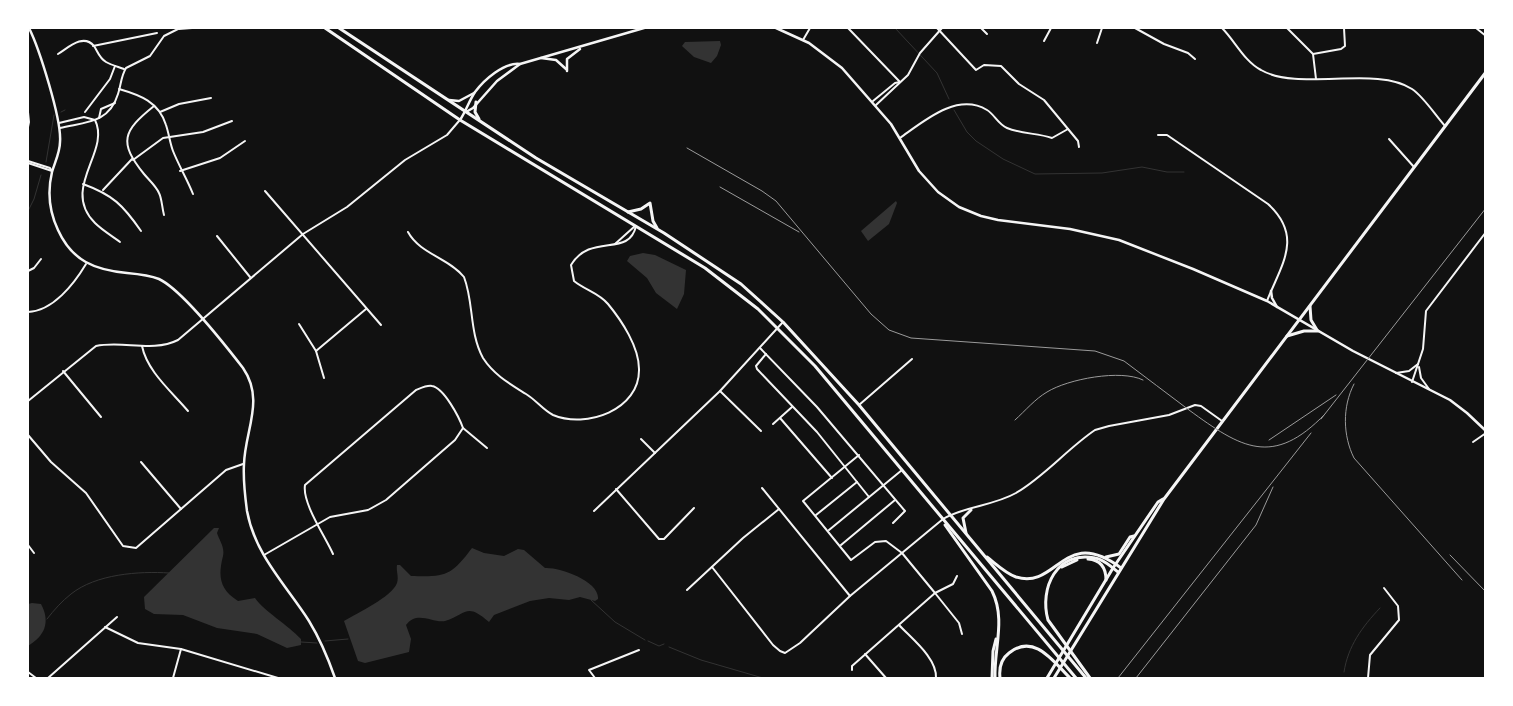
<svg xmlns="http://www.w3.org/2000/svg" width="1513" height="706" font-family="'Titillium Web',sans-serif">
  <style>
    .water { fill: #333 }
    .lines { fill: none; stroke-linecap: round; stroke-linejoin: round }
    .stream { stroke: #333; stroke-width: 1 }
    .minor { stroke: #f5f5f5; stroke-width: 2 }
    .tertiary { stroke: #f5f5f5; stroke-width: 2.5 }
    .primary { stroke: #f5f5f5; stroke-width: 3 }
    .trunk { stroke: #f5f5f5; stroke-width: 3 }
    .rail { stroke: #9a9a9a; stroke-width: 1 }
  </style>
  <rect width="100%" height="100%" fill="#111"/>
  <g class="water">
    <path d="M720,41l1,4 -4,11 -6,7 -17,-6 -12,-11 3,-4z"/>
    <path d="M896,201l1,2 -8,21 -21,17 -7,-10z"/>
    <path d="M643,253l12,2 31,15 -2,24 -7,15 -21,-16 -9,-15 -20,-17 3,-5z"/>
    <path d="M214,528h5l-2,5c2,7 8,14 6,23 -5,20 -4,33 15,45l17,-3c9,13 33,27 46,41v6l-14,3 -30,-14 -40,-6 -34,-13 -29,-1 -9,-5 -1,-12z"/>
    <path d="M472,548l12,5 20,3 14,-7 6,1 21,18c14,-1 55,13 53,31l-3,2 -15,-4 -11,3 -20,-2 -19,3 -36,14 -5,7c-23,-20 -22,-8 -44,-1 -13,2 -28,-11 -39,4l5,14 -2,13 -44,11 -7,-2 -14,-40c13,-8 48,-24 53,-38 2,-6 -1,-12 0,-18h3l11,11c35,1 40,0 61,-28z"/>
    <path d="M32,603l9,1c10,19 3,32 -13,42v-42z"/>
  </g>
  <g class="lines">
    <g class="stream">
      <path d="M895,28l42,45 12,26"/>
      <path d="M954,110l13,22 9,9 27,18 32,15 67,-1 40,-6 25,5h17"/>
      <path d="M61,112l4,-2"/>
      <path d="M46,162l8,-47"/>
      <path d="M28,211l6,-12 7,-24"/>
      <path d="M591,600l24,22 30,18"/>
      <path d="M47,619c7,-9 15,-18 24,-25 25,-20 68,-23 98,-21"/>
      <path d="M325,641l23,-2"/>
      <path d="M648,641l11,5 5,-2"/>
      <path d="M301,642l16,1"/>
      <path d="M669,647l32,13 62,18"/>
      <path d="M1344,672c4,-26 18,-45 36,-64"/>
    </g>
    <g class="minor">
      <path d="M848,28l52,54"/>
      <path d="M937,28l39,42 8,-5 17,1 18,18 25,16 34,41 1,6"/>
      <path d="M981,28l6,6"/>
      <path d="M1135,28l29,16 24,9 7,6"/>
      <path d="M1222,28c13,13 22,33 39,42 38,22 115,-5 151,19 12,8 23,26 33,37"/>
      <path d="M1287,28l26,26 3,25"/>
      <path d="M1476,28l10,8"/>
      <path d="M179,29l13,-1"/>
      <path d="M803,40l7,-12"/>
      <path d="M1044,41l7,-13"/>
      <path d="M1097,43l5,-15"/>
      <path d="M93,46l64,-13"/>
      <path d="M58,54c10,-6 25,-21 36,-8 4,6 5,12 12,16 5,3 13,5 18,7"/>
      <path d="M1313,54l28,-5 4,-3 -1,-18"/>
      <path d="M119,89c21,6 40,13 47,36 3,9 4,18 7,26 6,15 14,28 20,43"/>
      <path d="M873,101l22,-18 5,-1"/>
      <path d="M876,105l32,-30 12,-22 22,-25"/>
      <path d="M154,106c-31,25 -36,36 -10,68 5,6 12,12 15,19 3,6 3,15 5,22"/>
      <path d="M28,112l1,10 -1,5"/>
      <path d="M85,112l25,-33 5,-13"/>
      <path d="M160,112l19,-8 32,-6"/>
      <path d="M99,118l2,-9 14,-6"/>
      <path d="M59,123l25,-6 11,3c16,32 -35,68 0,103 7,7 17,13 25,19"/>
      <path d="M60,128c24,-6 49,-4 58,-34 3,-9 3,-18 8,-26l24,-12 14,-20 16,-8"/>
      <path d="M1158,135h9l101,69c36,33 13,61 -1,97"/>
      <path d="M900,138c24,-17 57,-46 87,-28 7,4 11,14 20,18 14,6 31,5 45,10l16,-9"/>
      <path d="M1389,139l25,28"/>
      <path d="M133,160l30,-22 40,-6 29,-11"/>
      <path d="M28,161l22,7 2,3"/>
      <path d="M28,163l24,8"/>
      <path d="M180,171l40,-13 25,-17"/>
      <path d="M83,184c30,11 40,21 58,47"/>
      <path d="M103,190l29,-31"/>
      <path d="M265,191l116,134"/>
      <path d="M408,232c12,22 41,26 56,45 10,26 5,55 19,81 11,17 27,26 43,36 10,6 17,16 27,21 33,14 87,-5 86,-46 0,-22 -17,-48 -31,-65 -9,-11 -23,-14 -34,-23l-3,-16c20,-33 58,-7 65,-39"/>
      <path d="M217,236l33,41"/>
      <path d="M615,244l20,-18"/>
      <path d="M28,271l6,-3 7,-9"/>
      <path d="M28,312c25,-1 46,-28 58,-48"/>
      <path d="M299,324l17,27 8,27"/>
      <path d="M142,346c5,25 29,45 46,65"/>
      <path d="M760,348l57,59 88,104 -12,12"/>
      <path d="M316,351l50,-42"/>
      <path d="M766,354l-10,12 1,3 60,63 52,65"/>
      <path d="M1419,367l2,11 8,11"/>
      <path d="M63,371l38,46"/>
      <path d="M1396,373l13,-2 9,-7"/>
      <path d="M1412,382l11,-33 3,-38 60,-79"/>
      <path d="M720,391l41,40"/>
      <path d="M28,401l68,-55c27,-6 56,7 82,-6l125,-106 44,-27 58,-47 42,-25 12,-14"/>
      <path d="M859,405l53,-46"/>
      <path d="M780,418l52,60"/>
      <path d="M773,424l19,-17"/>
      <path d="M463,428l24,20"/>
      <path d="M28,435l23,27 35,31 37,53 13,2 90,-78 17,-6"/>
      <path d="M641,439l14,14"/>
      <path d="M1473,442l13,-9"/>
      <path d="M141,462l40,47"/>
      <path d="M762,488l88,108"/>
      <path d="M616,489l43,50h5l30,-31"/>
      <path d="M594,511l126,-120 63,-69"/>
      <path d="M816,515l41,-33"/>
      <path d="M829,530l73,-60"/>
      <path d="M28,545l6,8"/>
      <path d="M841,545l54,-45"/>
      <path d="M264,555l66,-38 38,-7 18,-10 69,-60 8,-12c-4,-11 -19,-40 -31,-42 -5,-1 -11,2 -16,4l-111,95c-3,18 20,51 28,69"/>
      <path d="M712,567l61,78 7,6 5,2 15,-10 50,-47 93,-77c22,-13 50,-13 73,-26 29,-17 51,-44 79,-63l14,-4 60,-11 26,-10 6,1 21,15"/>
      <path d="M957,576l-4,8 -18,9 24,30 3,11"/>
      <path d="M687,590l56,-52 36,-29"/>
      <path d="M899,625c13,14 38,33 37,53"/>
      <path d="M105,627l33,16 43,6 97,29"/>
      <path d="M865,654l21,24"/>
      <path d="M852,670v-4l83,-73 -33,-40 -16,-12 -11,1 -24,18 -48,-59 56,-46"/>
      <path d="M28,672l8,6"/>
      <path d="M48,678l69,-61"/>
      <path d="M173,678l8,-29"/>
      <path d="M595,678l-6,-8 50,-20"/>
      <path d="M1368,678l2,-23 29,-35 -1,-14 -14,-18"/>
    </g>
    <g class="tertiary">
      <path d="M29,28c10,20 33,92 31,114 0,10 -5,20 -8,30 -5,21 -3,39 6,58 14,31 37,40 69,43 11,1 22,2 32,6 23,11 67,67 84,89 22,32 2,62 1,96 -1,15 1,32 3,47 8,44 39,74 62,110 11,18 19,37 26,57"/>
      <path d="M776,28l33,15 33,25 49,56 28,47 19,21 21,15 22,9 17,4 72,9 49,11 74,29 74,32 86,50 97,49 17,13 19,18"/>
      <path d="M541,58l15,2 10,9"/>
      <path d="M567,71v-12l13,-10"/>
      <path d="M449,100l10,1 15,-8"/>
      <path d="M466,112l7,-4 24,-27 23,-17"/>
      <path d="M460,120c6,-9 9,-19 15,-28 9,-12 29,-30 45,-28l124,-36"/>
      <path d="M1271,291l1,7 5,9"/>
    </g>
    <g class="primary">
      <path d="M628,212l13,-3 9,-6 3,18 4,7"/>
      <path d="M1310,306l1,14 6,10"/>
      <path d="M1287,336l17,-5h14"/>
      <path d="M1047,678l66,-110 45,-66 5,-3"/>
      <path d="M1054,678l110,-179 322,-427"/>
    </g>
    <g class="trunk">
      <path d="M325,28l135,92 245,148 53,41 57,57 261,312"/>
      <path d="M339,28l197,130 128,75 77,51 42,38 76,83 227,273"/>
      <path d="M476,102l-1,10 4,7"/>
      <path d="M945,525l47,66c14,28 2,57 3,87"/>
      <path d="M966,533l-3,-15 8,-8"/>
      <path d="M987,557c9,7 18,16 29,20 42,13 47,-52 105,-9"/>
      <path d="M1106,557l13,-3 11,-17 4,-1"/>
      <path d="M1088,559c13,1 18,9 18,21"/>
      <path d="M1062,567l15,-7"/>
      <path d="M992,678l1,-27 3,-12"/>
      <path d="M1000,678c-1,-9 1,-19 9,-25 25,-20 44,8 61,25"/>
      <path d="M1090,678l-42,-58c-9,-32 9,-70 47,-62 9,1 16,9 23,14"/>
    </g>
    <g class="rail">
      <path d="M687,148l75,43 14,10 95,113 18,16 22,8 184,13 29,10c22,16 43,33 65,49 52,38 84,58 136,4"/>
      <path d="M720,187l79,45"/>
      <path d="M1354,384c-12,23 -11,52 0,74l108,122"/>
      <path d="M1321,419l165,-211"/>
      <path d="M1015,420c10,-9 20,-21 32,-28 21,-13 74,-23 96,-12"/>
      <path d="M1269,440l67,-45"/>
      <path d="M1450,555l36,37"/>
      <path d="M1118,678l193,-245"/>
      <path d="M1136,678l120,-153 17,-38"/>
    </g>
  </g>
  <rect width="1513" height="706" fill="none" stroke="#ffffff" stroke-width="58"/>
</svg>
